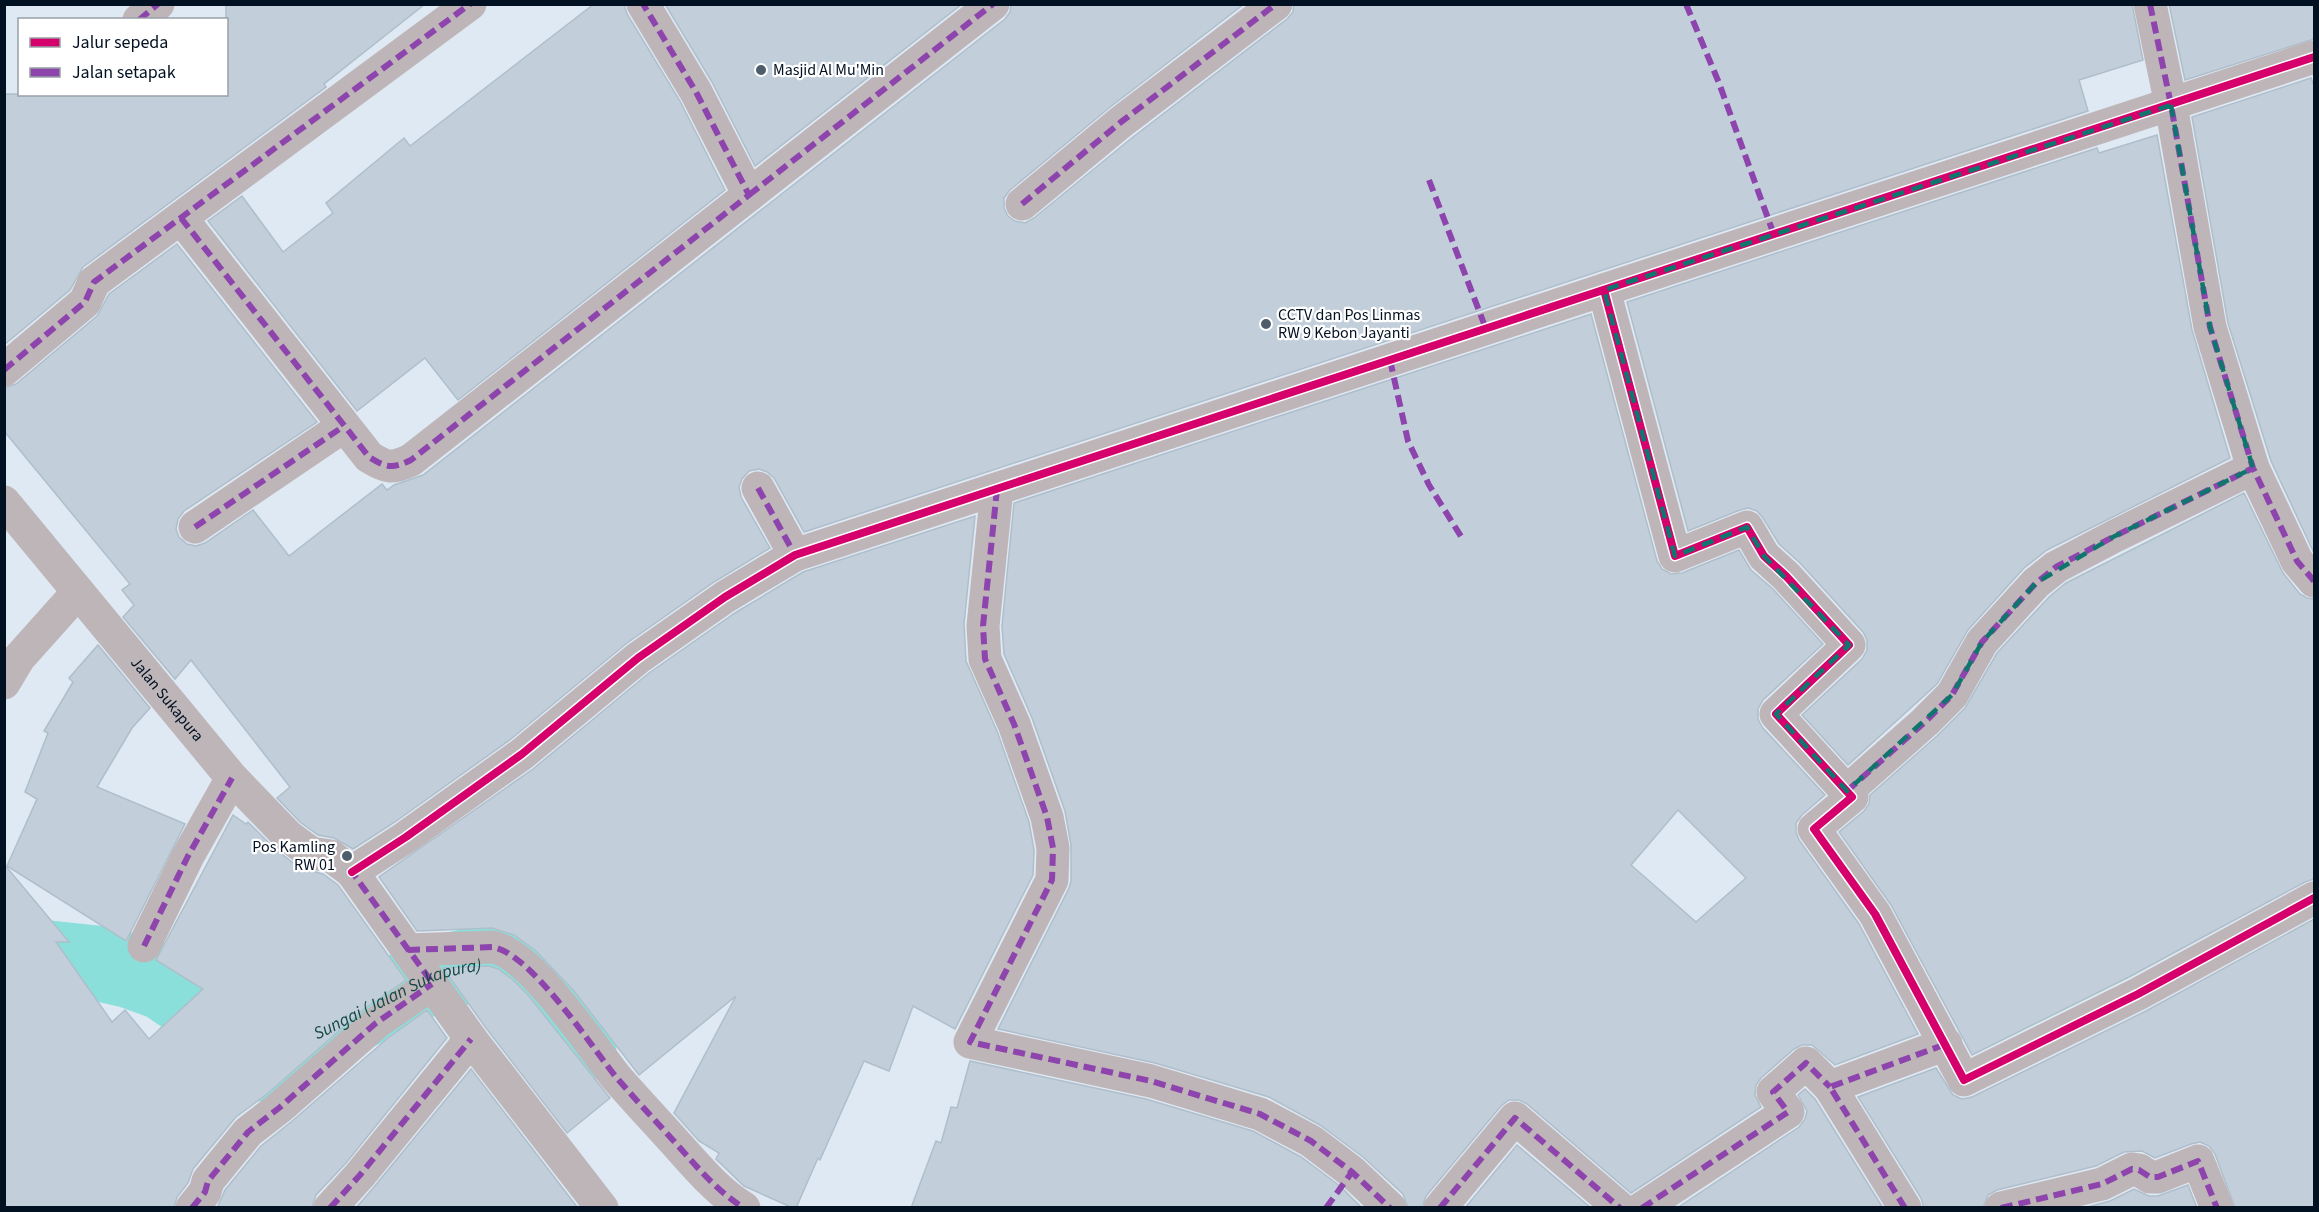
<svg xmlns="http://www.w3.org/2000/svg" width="2319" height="1212" font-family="'Source Sans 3',sans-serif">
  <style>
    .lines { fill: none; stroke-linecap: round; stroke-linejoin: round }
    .river { stroke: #8adfdb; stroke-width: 75 }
    .building { fill: #c2cfdb; stroke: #afbecb; stroke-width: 1.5; fill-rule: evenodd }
    .street { stroke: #beb5b8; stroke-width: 33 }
    .quiet { stroke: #8e44ad; stroke-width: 6; stroke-dasharray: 12 6; stroke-linecap: butt }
    .cycleway-casing { stroke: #fff; stroke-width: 11 }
    .cycleway { stroke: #d6006c; stroke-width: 8 }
    .marked { fill: none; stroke: #0f766e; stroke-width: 4.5; stroke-dasharray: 12 8; stroke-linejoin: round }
    .poi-dot { fill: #4e5d6c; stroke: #fff; stroke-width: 2 }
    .labels { text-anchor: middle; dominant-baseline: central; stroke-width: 4.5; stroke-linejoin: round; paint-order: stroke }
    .poi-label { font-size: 16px; fill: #011122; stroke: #fff; text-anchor: start }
    .street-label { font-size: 16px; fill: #011122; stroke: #fff }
    .water-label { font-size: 18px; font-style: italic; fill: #144844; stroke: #fff }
  </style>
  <rect width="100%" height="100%" fill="#dee9f4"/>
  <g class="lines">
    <path class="river" id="s1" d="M4,998l10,-11 35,-29 47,5 35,8 33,12 26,18 39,58 13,6 14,-1 177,-89c19,-5 40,-12 59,-9 32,6 67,56 87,80"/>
  </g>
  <g class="building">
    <path d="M226,4h199l-101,80 2,3 -243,180 -13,23 -66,55v-251h222z"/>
    <path d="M594,4h30l3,10 53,87 45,89 -267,210 -33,-42 -68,53 -149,-190 34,-25 41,56 50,-39 -7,-10 78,-65 6,8z"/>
    <path d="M665,4h297l-207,162 -43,-84z"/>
    <path d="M1011,4h233l-135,104 -99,82 -6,8v10l4,8 7,5 10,2 9,-5 99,-81 154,-118 6,-7 1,-8h838l11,56 -64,20 9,31 -1284,421 -30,-54 -7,-6 -8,-3 -10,2 -7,8 -3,8 2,10 29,51 -56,34 -87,61 -116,96 -116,83 -42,27 -19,-11 -16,-3 -18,-13 -23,-24 13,-11 -99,-127 -16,19 -52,-62 11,-12 -12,-15 8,-6 -126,-153v-43l12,-4 81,-68 12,-22 68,-50 140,178 -133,89 -6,8 -2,10 3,8 8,7 9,2 9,-3 48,-33 36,46 93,-72 5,6 7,-5 29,-10 582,-456 5,-7z"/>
    <path d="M2169,4h145v35l-129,41z"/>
    <path d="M2311,78l3,8v467l-43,-92 -43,-138 -36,-206z"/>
    <path d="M2157,135l35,195 38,128 -183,92 -23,18 -56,62 -31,54 -89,81 -46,-50 60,-56 5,-9v-10l-4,-8 -63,-69 -21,-19 -16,-26 -6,-7 -9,-3 -8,2 -52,21 -61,-229 470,-154 2,5z"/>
    <path d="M1591,314l66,247 5,8 9,5 11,-1 57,-23 12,20 22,19 50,55 -60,56 -5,9v10l4,8 63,68 -23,20 -6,8v9l3,8 60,84 59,110 -83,31 -23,-20h-10l-8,4 -33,29 -5,7 -1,10 6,12 -130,86 -104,-89 -8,-4h-10l-8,6 -75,90 -4,12h-14l-5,-14 -40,-37 -43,-32 -51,-28 -114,-34 -157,-34 71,-141 2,-7v-36l-6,-34 -33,-93 -28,-64 -2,-28 12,-123zM1678,810l68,68 -50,44 -65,-57z"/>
    <path d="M2244,493l39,80 17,21 7,4 7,1v280l-9,3 -176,95 -157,78 -81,-150 -52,-73 25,-21 5,-7 1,-9 67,-59 28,-28 32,-55 52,-56 17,-14z"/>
    <path d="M975,516l-11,108 2,37 31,70 32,91 5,28 -1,25 -78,154 -42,-23 -24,65 -25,-10 -44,99 -2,-2 -22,50h-3l-49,-22 -28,-27 3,-6 -20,-12 -25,-28 62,-117 -97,79 -65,-84 -39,-41 -21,-15 -22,-7 -75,3 -38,-54 154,-108 116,-96 86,-60 68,-41z"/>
    <path d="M98,645l52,63 -18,20 -35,59 88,37 -59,117 -119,-75 30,-67 -12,-7 23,-59 -4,-2 29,-49 -4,-4z"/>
    <path d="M233,815l13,9 2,-2 27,27 25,19 23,6 15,11 68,95 -42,29 -97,85 -31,23 -43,52 -5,14 -11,14 -3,11h-170v-344l65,78h-13l56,80 13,-12 24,29 54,-50 -47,-29z"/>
    <path d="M2314,919v289h-79l-20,-54 -6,-8 -9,-4 -9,2 -36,14 -13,-7 -18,1 -28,14 -99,24 -9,5 -5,13h-59l-3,-10 -63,-101 78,-29 17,27 9,4 10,-2 174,-86z"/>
    <path d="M489,966l9,3 14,10 16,16 82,103 -43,35 -81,-105 -43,-60z"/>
    <path d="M427,1010l20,28 -101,125 -30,32 -4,13h-95l8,-18 36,-44 30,-24 97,-84z"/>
    <path d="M970,1061l176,38 107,32 48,26 39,29 22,22h-451l25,-67 5,2 10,-36 6,1z"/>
    <path d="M471,1069l107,139h-222l18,-21z"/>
    <path d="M1805,1089l10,10 68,109h-206l122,-81 6,-8 2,-8 -9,-16z"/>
    <path d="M1517,1145l74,63h-126z"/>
    <path d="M2188,1185l9,23h-113l26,-7 24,-12 15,7h9z"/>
  </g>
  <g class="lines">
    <g class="street">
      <path d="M2150,4l21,101 39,222 43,141 44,93 17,20"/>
      <path d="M139,20l19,-16"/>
      <path d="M749,195l244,-191"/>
      <path d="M1022,204l99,-82 155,-118"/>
      <path d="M181,218l188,239c18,11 23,12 42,3l338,-265 -53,-103 -53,-88"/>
      <path d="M1604,290l71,266 72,-29 17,29 22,20 63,69 -73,69 76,83 -38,32 61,85 89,166 174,-86 176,-96"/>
      <path d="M4,370l81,-68 9,-20 376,-278"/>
      <path d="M758,488l37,67"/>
      <path d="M997,489l-14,137 2,33 29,65 33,93 6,31 -1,32 -82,162 181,39 109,33 51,27 41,31 38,36"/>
      <path id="s2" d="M4,502l228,276 56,58 23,17 20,3 21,16 119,167 131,169"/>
      <path d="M195,527l149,-101"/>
      <path d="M4,683l15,-25 59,-66"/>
      <path d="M1847,791l78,-69 27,-27 30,-53 54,-59 20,-16 57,-30 140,-69"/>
      <path d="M352,872l54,-35 116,-83 116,-96 87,-61 70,-42 1519,-498"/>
      <path d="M144,946l44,-90 44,-78"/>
      <path d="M408,950l84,-3c38,5 99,99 124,130 18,21 37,41 55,61 23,25 44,52 73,70"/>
      <path d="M192,1208l13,-16 3,-11 40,-49 31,-24 97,-85 56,-39"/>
      <path d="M330,1208l30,-33 111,-136"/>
      <path d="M1440,1208l75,-90 105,90"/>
      <path d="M1642,1208l146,-96 -15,-20 33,-29 24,24"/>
      <path d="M1905,1208l-75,-121 116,-43"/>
      <path d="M2001,1208l101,-24 30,-15 7,1 11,7h8l40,-16 19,47"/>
    </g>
    <g class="quiet">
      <path d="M1686,4l33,79 55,152"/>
      <path d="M2150,4l21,101 39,222 43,141 44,93 17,20"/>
      <path d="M139,20l19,-16"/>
      <path d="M1429,180l57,149"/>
      <path d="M749,195l244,-191"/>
      <path d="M1022,204l99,-82 155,-118"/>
      <path d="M181,218l188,239c18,11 23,12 42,3l338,-265 -53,-103 -53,-88"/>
      <path d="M1390,360l18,81 21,44 33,53"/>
      <path d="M4,370l81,-68 9,-20 376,-278"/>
      <path d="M758,488l37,67"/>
      <path d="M997,489l-14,137 2,33 29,65 33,93 6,31 -1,32 -82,162 181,39 109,33 51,27 41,31 38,36"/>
      <path d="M195,527l149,-101"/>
      <path d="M1847,791l78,-69 27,-27 30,-53 54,-59 20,-16 57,-30 140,-69"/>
      <path d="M356,870l-4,2 79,109"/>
      <path d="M144,946l44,-90 44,-78"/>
      <path d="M408,950l84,-3c38,5 99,99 124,130 18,21 37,41 55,61 23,25 44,52 73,70"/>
      <path d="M192,1208l13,-16 3,-11 40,-49 31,-24 97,-85 56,-39"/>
      <path d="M330,1208l30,-33 111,-136"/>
      <path d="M1326,1208l26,-36"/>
      <path d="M1440,1208l75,-90 105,90"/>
      <path d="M1642,1208l146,-96 -15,-20 33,-29 24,24"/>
      <path d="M1905,1208l-75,-121 116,-43"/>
      <path d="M2001,1208l101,-24 30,-15 7,1 11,7h8l40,-16 19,47"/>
    </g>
    <g class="cycleway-casing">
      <g id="cycleway">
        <path d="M1604,290l71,266 72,-29 17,29 22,20 63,69 -73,69 76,83 -38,32 61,85 89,166 174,-86 176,-96"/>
        <path d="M352,872l54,-35 116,-83 116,-96 87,-61 70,-42 1519,-498"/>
      </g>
    </g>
    <use href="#cycleway" class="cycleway"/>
  </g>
  <path class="marked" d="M2171,105l39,222 43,141 -140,69 -77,46 -54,59 -30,53 -105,96 -71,-77 73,-69 -85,-89 -17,-29 -72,29 -71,-266z"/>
  <g class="poi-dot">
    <circle cx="761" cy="70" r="6"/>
    <circle cx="1266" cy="324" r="6"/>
    <circle cx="347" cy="856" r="6"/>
  </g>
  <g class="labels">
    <g class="poi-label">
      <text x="773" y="70">Masjid Al Mu'Min</text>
      <text x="1278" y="315">CCTV dan Pos Linmas<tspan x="1278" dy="18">RW 9 Kebon Jayanti</tspan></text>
      <text x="335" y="847" text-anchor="end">Pos Kamling<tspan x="335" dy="18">RW 01</tspan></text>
    </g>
    <g class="street-label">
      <text stroke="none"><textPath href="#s2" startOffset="256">Jalan Sukapura</textPath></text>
    </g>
    <g class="water-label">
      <text stroke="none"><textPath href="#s1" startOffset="465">Sungai (Jalan Sukapura)</textPath></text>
    </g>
  </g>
  <rect width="2319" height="1212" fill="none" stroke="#011122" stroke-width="12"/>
  <rect x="18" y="18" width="210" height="78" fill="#ffffff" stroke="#99a0a7" stroke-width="1.5"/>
  <rect x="30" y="38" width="30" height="9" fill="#d6006c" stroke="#99a0a7" stroke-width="1.5"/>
  <text x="72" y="48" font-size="18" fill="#011122">Jalur sepeda</text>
  <rect x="30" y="68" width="30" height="9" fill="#8e44ad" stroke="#99a0a7" stroke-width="1.5"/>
  <text x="72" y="78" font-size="18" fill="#011122">Jalan setapak</text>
</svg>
